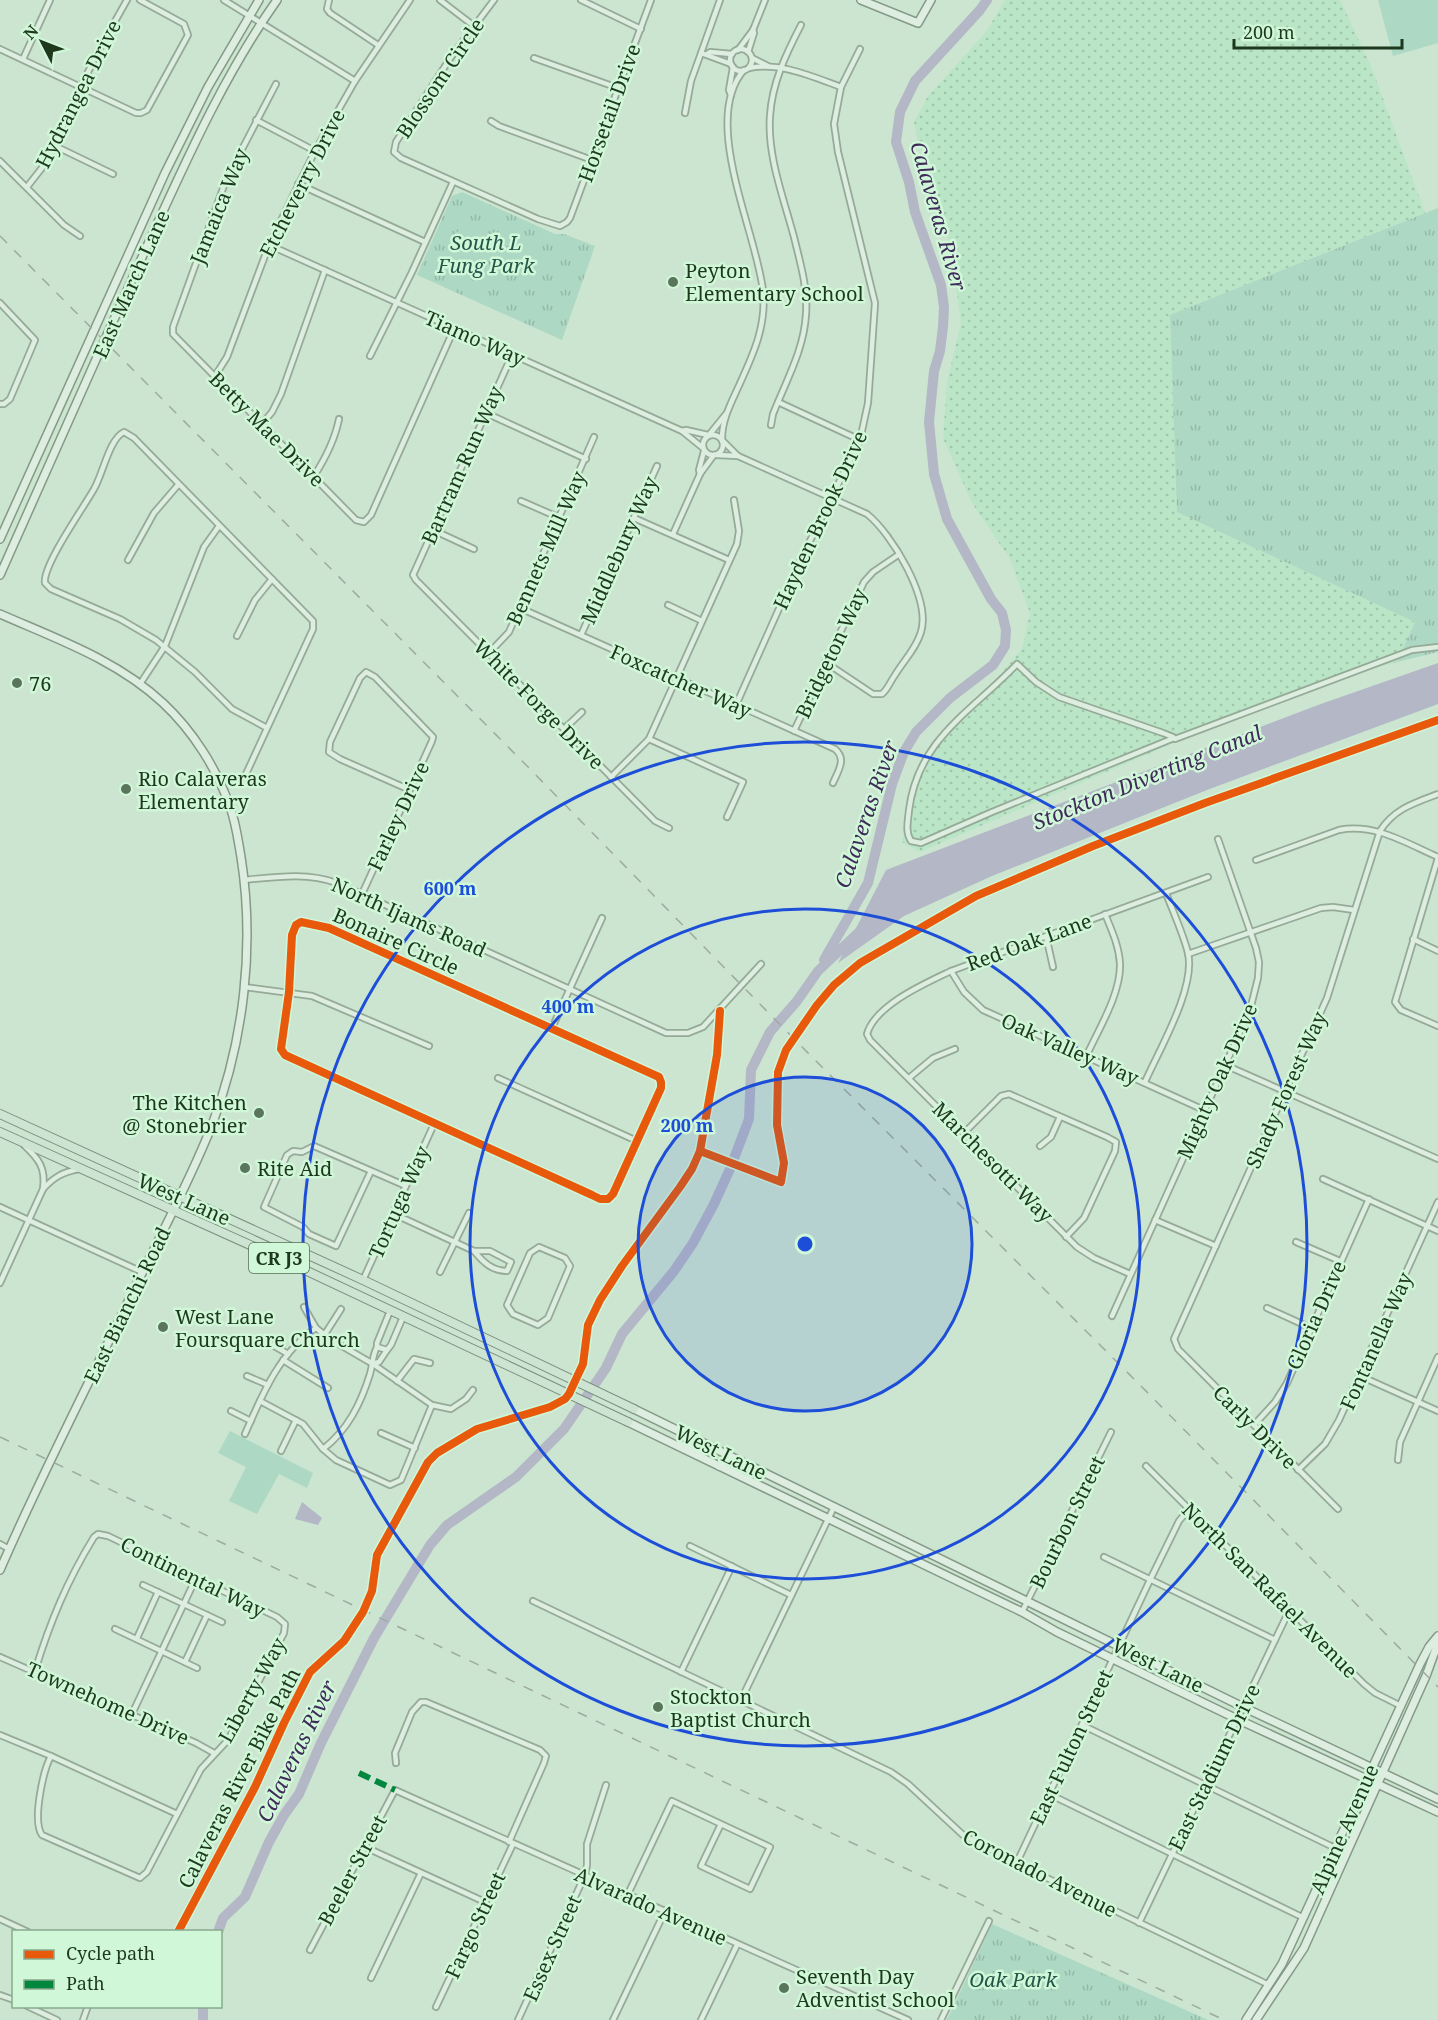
<svg xmlns="http://www.w3.org/2000/svg" width="1438" height="2020" font-family="'Noto Serif',serif">
  <style>
    .farmland { fill: url(#farmland-dots) }
    .grass { fill: url(#grass-tufts) }
    .pitch { fill: #add8c3 }
    .water { fill: #b3b7c6 }
    .lines { fill: none; stroke-linecap: round; stroke-linejoin: round }
    .river { stroke: #b3b7c6; stroke-width: 10 }
    .street-casing { stroke: #95aa97; stroke-width: 8 }
    .secondary-casing { stroke: #859987; stroke-width: 10 }
    .primary-casing { stroke: #7b8f7e; stroke-width: 10 }
    .street { stroke: #ddede0; stroke-width: 4.5 }
    .secondary { stroke: #ddede0; stroke-width: 7 }
    .primary { stroke: #cee4d3; stroke-width: 8 }
    .rail { stroke: #9eaba0; stroke-width: 1.5; stroke-dasharray: 10 10; stroke-linecap: butt }
    .quiet { stroke: #00873e; stroke-width: 6; stroke-dasharray: 12 6; stroke-linecap: butt }
    .cycleway-casing { stroke: #d0f7d8; stroke-width: 11 }
    .cycleway { stroke: #e8590c; stroke-width: 8 }
    .ring { fill: none; stroke: #1d4ed8; stroke-width: 3 }
    .poi-dot { fill: #5a755b; stroke: #d0f7d8; stroke-width: 2 }
    .labels { text-anchor: middle; dominant-baseline: central; stroke-width: 5; stroke-linejoin: round; paint-order: stroke }
    .shield { fill: #d0f7d8; stroke: #537154; stroke-width: 1.5 }
    .shield-label { font-size: 18px; font-weight: bold; fill: #1d381c }
    .street-label { font-size: 20px; fill: #1d381c; stroke: #d0f7d8 }
    .park-label { font-size: 20px; font-style: italic; fill: #225649; stroke: #d0f7d8 }
    .poi-label { font-size: 20px; fill: #1d381c; stroke: #d0f7d8; text-anchor: start }
    .water-label { font-size: 21px; font-style: italic; fill: #3f2b59; stroke: #d0f7d8 }
    .centre { fill: #1d4ed8; stroke: #d0f7d8; stroke-width: 3 }
    .ring-label { font-size: 18px; text-anchor: middle; font-weight: bold; fill: #1d4ed8; stroke: #d0f7d8; stroke-width: 5; stroke-linejoin: round; paint-order: stroke }
  </style>
  <defs>
    <pattern id="farmland-dots" width="8" height="8" patternUnits="userSpaceOnUse" patternTransform="scale(1.5)"><rect width="8" height="8" fill="#bae6c7"/><path d="M2 2h.1M6 6h.1" fill="none" stroke="#9fc6aa" stroke-width="1.8" stroke-linecap="round"/></pattern>
    <pattern id="grass-tufts" width="24" height="20" patternUnits="userSpaceOnUse" patternTransform="scale(1.5)"><rect width="24" height="20" fill="#add8c3"/><path d="M3 7l-1-3M5 7V3M7 7l1-3M15 17l-1-3M17 17v-4M19 17l1-3" fill="none" stroke="#94baa7"/></pattern>
  </defs>
  <rect width="100%" height="100%" fill="#cbe5d0"/>
  <path class="farmland" d="M1005,0h335l31,66 54,147 -255,102 7,197 238,110 -18,40 -93,25 -384,165 -18,-10 11,-66 21,-36 65,-64 23,-27 8,-36 -20,-54 -38,-56 -29,-65 4,-56 14,-59 -10,-74 -34,-111 -3,-16 14,-26 58,-64z"/>
  <g class="grass">
    <path d="M462,192l93,42h9l31,12 -33,94 -145,-65 35,-79z"/>
    <path d="M1438,208v444l-41,10 18,-40 -238,-110 -7,-197z"/>
    <path d="M992,1924l216,96h-261z"/>
  </g>
  <g class="pitch">
    <path d="M1378,0h60v43l-45,13z"/>
    <path d="M487,219l6,9 -11,8 -7,-9z"/>
    <path d="M467,225l7,10 -11,8 -7,-10z"/>
    <path d="M230,1431l83,42 -6,15 -28,-14 -22,40 -28,-13 17,-34 -28,-14z"/>
  </g>
  <g class="water">
    <path d="M1438,663v41l-231,86 -215,86 -88,40 -66,47 48,-93 432,-165z"/>
    <path d="M302,1502l20,16 -4,7 -23,-6z"/>
  </g>
  <g class="lines">
    <g class="river">
      <path d="M824,960l44,-77 24,-99 12,-32 12,-20 34,-34 43,-33 12,-19 1,-16 -4,-17 -11,-14 -44,-80 -13,-45 -5,-52 5,-51 6,-20 3,-24 1,-20 -3,-22 -26,-73 -6,-30 -13,-40 4,-30 15,-31 65,-71 7,-10"/>
      <path d="M218,1932l5,-14 22,-21 24,-55 15,-27 15,-21 22,-51 53,-105 56,-93 17,-20 69,-48 48,-48 42,-61 16,-34 52,-63 19,-28 21,-39 16,-35 19,-50 2,-49 19,-38 27,-31 21,-30 41,-39"/>
      <path d="M203,2006v14"/>
    </g>
    <g class="street-casing">
      <g id="street">
        <path d="M224,0l131,81"/>
        <path d="M329,0l-2,9 3,4 48,32"/>
        <path d="M440,0l34,26"/>
        <path d="M494,0l-43,57 -55,85 -2,10 7,6 137,61 22,7 7,-4 3,-4 81,-218"/>
        <path d="M581,0l60,29"/>
        <path d="M0,49l136,64h5l6,-3 41,-75 -4,-11 -44,-24"/>
        <circle cx="741" cy="60" r="11"/>
        <path d="M738,50l15,-20 12,-30"/>
        <path d="M748,52l6,-19 -1,-3"/>
        <path d="M701,53l30,11"/>
        <path d="M707,54l3,-2 22,2"/>
        <path d="M534,58l84,30"/>
        <path d="M752,58l16,8"/>
        <path d="M23,59l27,-59"/>
        <path d="M749,68c31,-6 62,8 92,19"/>
        <path d="M276,84l-50,96 -53,147v7l183,186 8,2 7,-7 83,-186"/>
        <path d="M731,95l-2,-5 4,-23"/>
        <path d="M685,113l6,-32 29,-81"/>
        <path d="M256,120l59,31"/>
        <path d="M491,121l8,5 93,34"/>
        <path d="M53,145l60,29"/>
        <path d="M0,161l64,64 16,11"/>
        <path d="M298,184l127,58"/>
        <path d="M27,187l18,-23 51,-109 31,-55"/>
        <path d="M269,245l413,186 4,-1 22,5"/>
        <path d="M0,303l35,37 -25,59 -6,5h-4"/>
        <path d="M512,355l-99,220 3,5 239,241 14,7"/>
        <path d="M370,356l42,-84 41,-90"/>
        <path d="M215,376l12,-19 42,-112 46,-94 40,-70 55,-81"/>
        <path d="M778,402l82,38"/>
        <path d="M486,413l100,46"/>
        <path d="M262,424l10,-12 9,-18 44,-124"/>
        <path d="M771,425l2,-11c13,-33 31,-64 33,-100 2,-26 -6,-52 -12,-77 -10,-38 -27,-81 -24,-121 2,-33 16,-62 31,-91"/>
        <path d="M682,431l21,17"/>
        <circle cx="713" cy="445" r="10"/>
        <path d="M709,435l17,-21"/>
        <path d="M722,439c0,-17 7,-32 14,-47 15,-33 31,-64 27,-101 -6,-58 -63,-171 -19,-221"/>
        <path d="M723,441l15,15"/>
        <path d="M716,455l22,1 129,58c25,20 64,85 54,118 -5,17 -17,28 -26,43 -5,7 -7,14 -13,19h-9l-48,-32"/>
        <path d="M700,474l-1,-4 5,-19"/>
        <path d="M314,476c11,-17 21,-37 25,-57"/>
        <path d="M521,501l39,17"/>
        <path d="M634,518l95,42"/>
        <path d="M433,530l41,19"/>
        <path d="M673,534l27,-60 14,-19"/>
        <path d="M128,560l26,-47 24,-28"/>
        <path d="M668,605l34,16"/>
        <path d="M520,608l315,141c12,10 3,22 -2,34"/>
        <path d="M581,635l76,-169"/>
        <path d="M237,636l18,-36 17,-21"/>
        <path d="M489,653l20,-21 85,-195"/>
        <path d="M140,684l25,-38 39,-99 15,-21"/>
        <path d="M736,705l66,-148 58,-117 8,-37 7,-100 -37,-151 -4,-28 7,-37 19,-38"/>
        <path d="M564,729l18,-17"/>
        <path d="M794,731l70,-149 9,-10 25,-17"/>
        <path d="M1174,738l-182,74 -71,31 -10,-2c-6,-9 -3,-20 -2,-31 9,-71 62,-98 108,-146l19,18 23,15 104,36 10,4 2,2 237,-89 26,-3"/>
        <path d="M649,739l94,43 -16,35"/>
        <path d="M246,774l67,-145v-8l-179,-183 -10,-6c-15,7 -21,42 -30,57 -10,18 -52,77 -49,94l6,6 69,30 36,21 39,32 37,37 35,19"/>
        <path d="M611,777l38,-38 88,-195 2,-13 -5,-31"/>
        <path d="M1438,858l-43,144 6,8 37,16"/>
        <path d="M1256,860l83,-30c36,-7 67,13 99,27"/>
        <path d="M244,880c32,-3 62,-8 93,3l329,150h22l15,-6 58,-63"/>
        <path d="M362,894l70,-153 1,-4 -58,-60 -9,-5 -6,6 -30,64 -1,10 11,7 70,31"/>
        <path d="M301,922l28,6 330,149 2,5v6l-48,106 -5,5h-8l-8,-4 -307,-140 -4,-6 8,-57 3,-57 4,-10z"/>
        <path d="M1046,936l7,31"/>
        <path d="M1413,939l25,12"/>
        <path d="M1188,954l133,-46 12,-1 21,3"/>
        <path d="M951,971l13,21 19,18 221,100"/>
        <path d="M244,987l68,9 117,50"/>
        <path d="M552,1028l50,-110"/>
        <path d="M1086,1057c12,-27 35,-63 34,-93 -1,-18 -8,-33 -15,-50"/>
        <path d="M1225,1065l213,94"/>
        <path d="M498,1078l139,63"/>
        <path d="M909,1078l24,-20 22,-9"/>
        <path d="M1145,1082c14,-32 51,-94 43,-129 -5,-20 -15,-41 -22,-60"/>
        <path d="M964,1133l37,-37 8,-2 98,43 9,5 -1,9 -31,67 -18,19"/>
        <path d="M24,1145c15,14 22,23 19,44 11,-12 20,-17 36,-20"/>
        <path d="M1040,1146l11,-9 9,-20"/>
        <path d="M371,1171l-35,75 -27,-12 -6,-7 -39,-20 23,-52 6,-4 9,1 12,-6 92,40"/>
        <path d="M1323,1179l115,52"/>
        <path d="M0,1207l142,65"/>
        <path d="M394,1214l80,37h16l21,11 -4,9c-15,0 -24,-9 -33,-20"/>
        <path d="M1155,1220l61,26"/>
        <path d="M1296,1242l44,19"/>
        <path d="M539,1247l26,11 5,8 -22,52 -10,7 -25,-11 -6,-9 23,-52z"/>
        <path d="M440,1272l29,-59"/>
        <path d="M1130,1274l-36,-16 -17,-11 -207,-207 -3,-6c8,-29 59,-51 84,-63l257,-94"/>
        <path d="M363,1280l71,-156"/>
        <path d="M0,1283l43,-94"/>
        <path d="M304,1307l12,21 14,11 43,25 59,41 19,4 15,-10 7,-9"/>
        <path d="M1267,1308l44,20"/>
        <path d="M390,1311l-13,32v4l10,3 4,-5 12,-28"/>
        <path d="M1112,1316l138,-306 8,-32 1,-16 -3,-14 -38,-109"/>
        <path d="M325,1334l16,-25"/>
        <path d="M264,1340l24,14"/>
        <path d="M283,1360l45,28"/>
        <path d="M373,1364l6,-2 8,-12"/>
        <path d="M247,1376l21,9"/>
        <path d="M1360,1376l78,35"/>
        <path d="M397,1381l17,-22 16,4"/>
        <path d="M260,1401l43,23 20,25 13,11 54,25 11,-5 3,-7 28,-68"/>
        <path d="M231,1411l20,10"/>
        <path d="M1254,1425l21,-23 12,-19 82,-184"/>
        <path d="M381,1433l34,15"/>
        <path d="M245,1434c17,-39 34,-81 71,-106"/>
        <path d="M323,1449c25,-19 38,-46 47,-75 3,-10 2,-18 7,-27"/>
        <path d="M281,1451l15,-31"/>
        <path d="M1398,1460l2,-18 38,-85"/>
        <path d="M1146,1466l218,218 11,9 26,13"/>
        <path d="M1298,1470l27,-26 14,-24 99,-218"/>
        <path d="M1338,1509l-160,-160 -4,-10 153,-341 53,-167c14,-22 34,-28 58,-37"/>
        <path d="M0,1544l9,5"/>
        <path d="M690,1546l101,49"/>
        <path d="M1104,1557l171,83"/>
        <path d="M143,1585l79,37"/>
        <path d="M533,1601l358,171 17,12 55,51 49,26 7,-3"/>
        <path d="M1022,1612l89,-180"/>
        <path d="M115,1629l82,39"/>
        <path d="M137,1638l21,-46"/>
        <path d="M0,1657l196,86 18,10"/>
        <path d="M185,1662l22,-47"/>
        <path d="M35,1671c15,-49 32,-90 59,-134l4,-3 10,2 169,81 8,7 -1,9 -56,107 -27,29 -54,103 -7,6 -98,-43c-10,-14 1,-64 9,-79"/>
        <path d="M681,1672l51,-106"/>
        <path d="M741,1700l93,-193"/>
        <path d="M132,1714l64,-136"/>
        <path d="M1082,1725l253,123"/>
        <path d="M0,1735l51,21 126,58"/>
        <path d="M396,1763l-1,-10 17,-41 9,-10h5l114,48 6,6 -2,7 -35,79"/>
        <path d="M1049,1794l255,124"/>
        <path d="M365,1847l120,55"/>
        <path d="M1019,1858l131,-278 29,-59 10,-12"/>
        <path d="M1019,1858l3,8 247,119"/>
        <path d="M628,1894l44,-93 98,46 -20,42 -49,-23 20,-42"/>
        <path d="M0,1919l28,13"/>
        <path d="M1139,1923l150,-312"/>
        <path d="M310,1950l85,-160 513,230"/>
        <path d="M371,1978l50,-105"/>
        <path d="M0,1995l14,5"/>
        <path d="M27,2006l30,14"/>
        <path d="M436,2007l77,-163"/>
        <path d="M83,2020l5,-14"/>
        <path d="M518,2020l67,-145 2,-10v-21l19,-59"/>
        <path d="M613,2020l52,-109"/>
        <path d="M701,2020l36,-75"/>
        <path d="M941,2020l48,-99"/>
      </g>
    </g>
    <g class="secondary-casing">
      <g id="secondary">
        <path d="M861,0l57,23 13,-23"/>
        <path d="M0,539l165,-366 43,-86 51,-87"/>
        <path d="M0,575c49,-110 98,-221 148,-331 38,-83 76,-169 129,-244"/>
        <path d="M0,614c57,25 117,46 163,89 30,28 54,66 67,104 6,16 8,33 11,50 14,89 3,184 -29,268 -24,61 -57,120 -85,179 -43,89 -88,176 -127,266"/>
        <path d="M634,1409l609,298 195,92"/>
        <path d="M628,1422l394,190 35,20 180,87 201,93"/>
        <path d="M679,1445l9,1 15,6 6,-6"/>
        <path d="M719,1466l4,-4h5l20,9"/>
        <path d="M1246,2020l36,-56 138,-300 9,-17 9,-11"/>
        <path d="M1256,2020l48,-72 122,-272 12,-33"/>
      </g>
    </g>
    <g class="primary-casing">
      <g id="primary">
        <path d="M0,1114l363,166 271,129"/>
        <path d="M0,1132l290,131 338,159"/>
      </g>
    </g>
    <use href="#street" class="street"/>
    <use href="#secondary" class="secondary"/>
    <use href="#primary" class="primary"/>
    <g class="rail">
      <path d="M0,236l530,533 270,276 339,339 299,303"/>
      <path d="M0,1437l1224,583"/>
    </g>
    <path class="quiet" d="M359,1773l36,17"/>
    <g class="cycleway-casing">
      <g id="cycleway">
        <path d="M301,922l28,6 330,149 2,5v6l-48,106 -5,5h-8l-8,-4 -307,-140 -4,-6 8,-57 3,-57 4,-10z"/>
        <path d="M700,1151l81,31 3,-19 -7,-38 1,-53 8,-22 31,-45 17,-20 26,-22 116,-67 117,-50 112,-43 233,-83"/>
        <path d="M178,1932l77,-145 29,-64 26,-51 34,-31 19,-29 9,-21 5,-36 51,-93 9,-9 40,-24 73,-22 15,-8 4,-5 14,-30 5,-39 12,-25 22,-34 58,-79 12,-18 8,-18 17,-96 3,-44"/>
      </g>
    </g>
    <use href="#cycleway" class="cycleway"/>
  </g>
  <circle cx="805" cy="1244" r="167" fill="#1d4ed8" fill-opacity=".12"/>
  <g class="ring">
    <circle cx="805" cy="1244" r="167"/>
    <circle cx="805" cy="1244" r="335"/>
    <circle cx="805" cy="1244" r="502"/>
  </g>
  <g class="poi-dot">
    <circle cx="673" cy="282" r="6"/>
    <circle cx="17" cy="683" r="6"/>
    <circle cx="126" cy="789" r="6"/>
    <circle cx="259" cy="1113" r="6"/>
    <circle cx="245" cy="1168" r="6"/>
    <circle cx="163" cy="1327" r="6"/>
    <circle cx="658" cy="1707" r="6"/>
    <circle cx="784" cy="1988" r="6"/>
  </g>
  <g class="labels">
    <rect class="shield" x="249" y="1243" width="60" height="30" rx="4.5"/>
    <g class="shield-label">
      <text x="279" y="1258">CR J3</text>
    </g>
    <g class="street-label">
      <text transform="translate(440 78) rotate(-56)">Blossom Circle</text>
      <text transform="translate(78 94) rotate(-63)">Hydrangea Drive</text>
      <text transform="translate(609 113) rotate(-70)">Horsetail Drive</text>
      <text transform="translate(302 183) rotate(-63)">Etcheverry Drive</text>
      <text transform="translate(219 206) rotate(-68)">Jamaica Way</text>
      <text transform="translate(131 284) rotate(-66)">East March Lane</text>
      <text transform="translate(475 338) rotate(24)">Tiamo Way</text>
      <text transform="translate(267 429) rotate(45)">Betty Mae Drive</text>
      <text transform="translate(462 465) rotate(-66)">Bartram Run Way</text>
      <text transform="translate(820 520) rotate(-65)">Hayden Brook Drive</text>
      <text transform="translate(546 548) rotate(-66)">Bennets Mill Way</text>
      <text transform="translate(619 550) rotate(-66)">Middlebury Way</text>
      <text transform="translate(831 653) rotate(-65)">Bridgeton Way</text>
      <text transform="translate(681 681) rotate(24)">Foxcatcher Way</text>
      <text transform="translate(539 704) rotate(45)">White Forge Drive</text>
      <text transform="translate(398 816) rotate(-65)">Farley Drive</text>
      <text transform="translate(409 917) rotate(24)">North Ijams Road</text>
      <text transform="translate(396 941) rotate(24)">Bonaire Circle</text>
      <text transform="translate(1029 942) rotate(-20)">Red Oak Lane</text>
      <text transform="translate(1070 1049) rotate(24)">Oak Valley Way</text>
      <text transform="translate(1217 1081) rotate(-66)">Mighty Oak Drive</text>
      <text transform="translate(1286 1090) rotate(-66)">Shady Forest Way</text>
      <text transform="translate(993 1162) rotate(45)">Marchesotti Way</text>
      <text transform="translate(184 1199) rotate(24)">West Lane</text>
      <text transform="translate(399 1202) rotate(-66)">Tortuga Way</text>
      <text transform="translate(127 1305) rotate(-64)">East Bianchi Road</text>
      <text transform="translate(1316 1315) rotate(-66)">Gloria Drive</text>
      <text transform="translate(1376 1341) rotate(-66)">Fontanella Way</text>
      <text transform="translate(1255 1427) rotate(45)">Carly Drive</text>
      <text transform="translate(721 1452) rotate(26)">West Lane</text>
      <text transform="translate(1067 1522) rotate(-64)">Bourbon Street</text>
      <text transform="translate(193 1577) rotate(26)">Continental Way</text>
      <text transform="translate(1270 1590) rotate(45)">North San Rafael Avenue</text>
      <text transform="translate(1158 1665) rotate(26)">West Lane</text>
      <text transform="translate(252 1690) rotate(-61)">Liberty Way</text>
      <text transform="translate(108 1703) rotate(24)">Townehome Drive</text>
      <text transform="translate(1071 1747) rotate(-65)">East Fulton Street</text>
      <text transform="translate(1214 1767) rotate(-64)">East Stadium Drive</text>
      <text transform="translate(239 1778) rotate(-63)">Calaveras River Bike Path</text>
      <text transform="translate(1344 1829) rotate(-66)">Alpine Avenue</text>
      <text transform="translate(352 1870) rotate(-62)">Beeler Street</text>
      <text transform="translate(1040 1873) rotate(27)">Coronado Avenue</text>
      <text transform="translate(651 1906) rotate(24)">Alvarado Avenue</text>
      <text transform="translate(475 1925) rotate(-65)">Fargo Street</text>
      <text transform="translate(552 1948) rotate(-66)">Essex Street</text>
    </g>
    <g class="park-label">
      <text x="486" y="242">South L<tspan x="486" dy="23">Fung Park</tspan></text>
      <text x="1013" y="1979">Oak Park</text>
    </g>
    <g class="poi-label">
      <text x="685" y="270">Peyton<tspan x="685" dy="23">Elementary School</tspan></text>
      <text x="29" y="683">76</text>
      <text x="138" y="778">Rio Calaveras<tspan x="138" dy="23">Elementary</tspan></text>
      <text x="247" y="1102" text-anchor="end">The Kitchen<tspan x="247" dy="23">@ Stonebrier</tspan></text>
      <text x="257" y="1168">Rite Aid</text>
      <text x="175" y="1316">West Lane<tspan x="175" dy="23">Foursquare Church</tspan></text>
      <text x="670" y="1696">Stockton<tspan x="670" dy="23">Baptist Church</tspan></text>
      <text x="796" y="1976">Seventh Day<tspan x="796" dy="23">Adventist School</tspan></text>
    </g>
    <g class="water-label">
      <text transform="translate(939 216) rotate(74)">Calaveras River</text>
      <text transform="translate(1147 777) rotate(-22)">Stockton Diverting Canal</text>
      <text transform="translate(866 814) rotate(-71)">Calaveras River</text>
      <text transform="translate(296 1751) rotate(-64)">Calaveras River</text>
    </g>
  </g>
  <circle cx="805" cy="1244" r="9" class="centre"/>
  <g class="ring-label">
    <text x="450" y="895">600 m</text>
    <text x="568" y="1013">400 m</text>
    <text x="687" y="1132">200 m</text>
  </g>
  <rect x="12" y="1930" width="210" height="78" fill="#d0f7d8" stroke="#88ab8d" stroke-width="1.5"/>
  <rect x="24" y="1950" width="30" height="9" fill="#e8590c" stroke="#88ab8d" stroke-width="1.5"/>
  <text x="66" y="1960" font-size="18" fill="#1d381c">Cycle path</text>
  <rect x="24" y="1980" width="30" height="9" fill="#00873e" stroke="#88ab8d" stroke-width="1.5"/>
  <text x="66" y="1990" font-size="18" fill="#1d381c">Path</text>
  <g transform="translate(42 42) rotate(312)" stroke="#d0f7d8" stroke-width="4.5" paint-order="stroke">
  <path d="M0-4.5L10 22L0 15L-10 22Z" fill="#1d381c"/>
  <text y="-9" font-size="16" font-weight="bold" text-anchor="middle" fill="#1d381c">N</text>
  </g>
  <path d="M1234 39v9h168v-9" fill="none" stroke="#1d381c" stroke-width="3"/>
  <text x="1243" y="39" font-size="18" fill="#1d381c" stroke="#d0f7d8" stroke-width="4.5" paint-order="stroke">200 m</text>
</svg>
